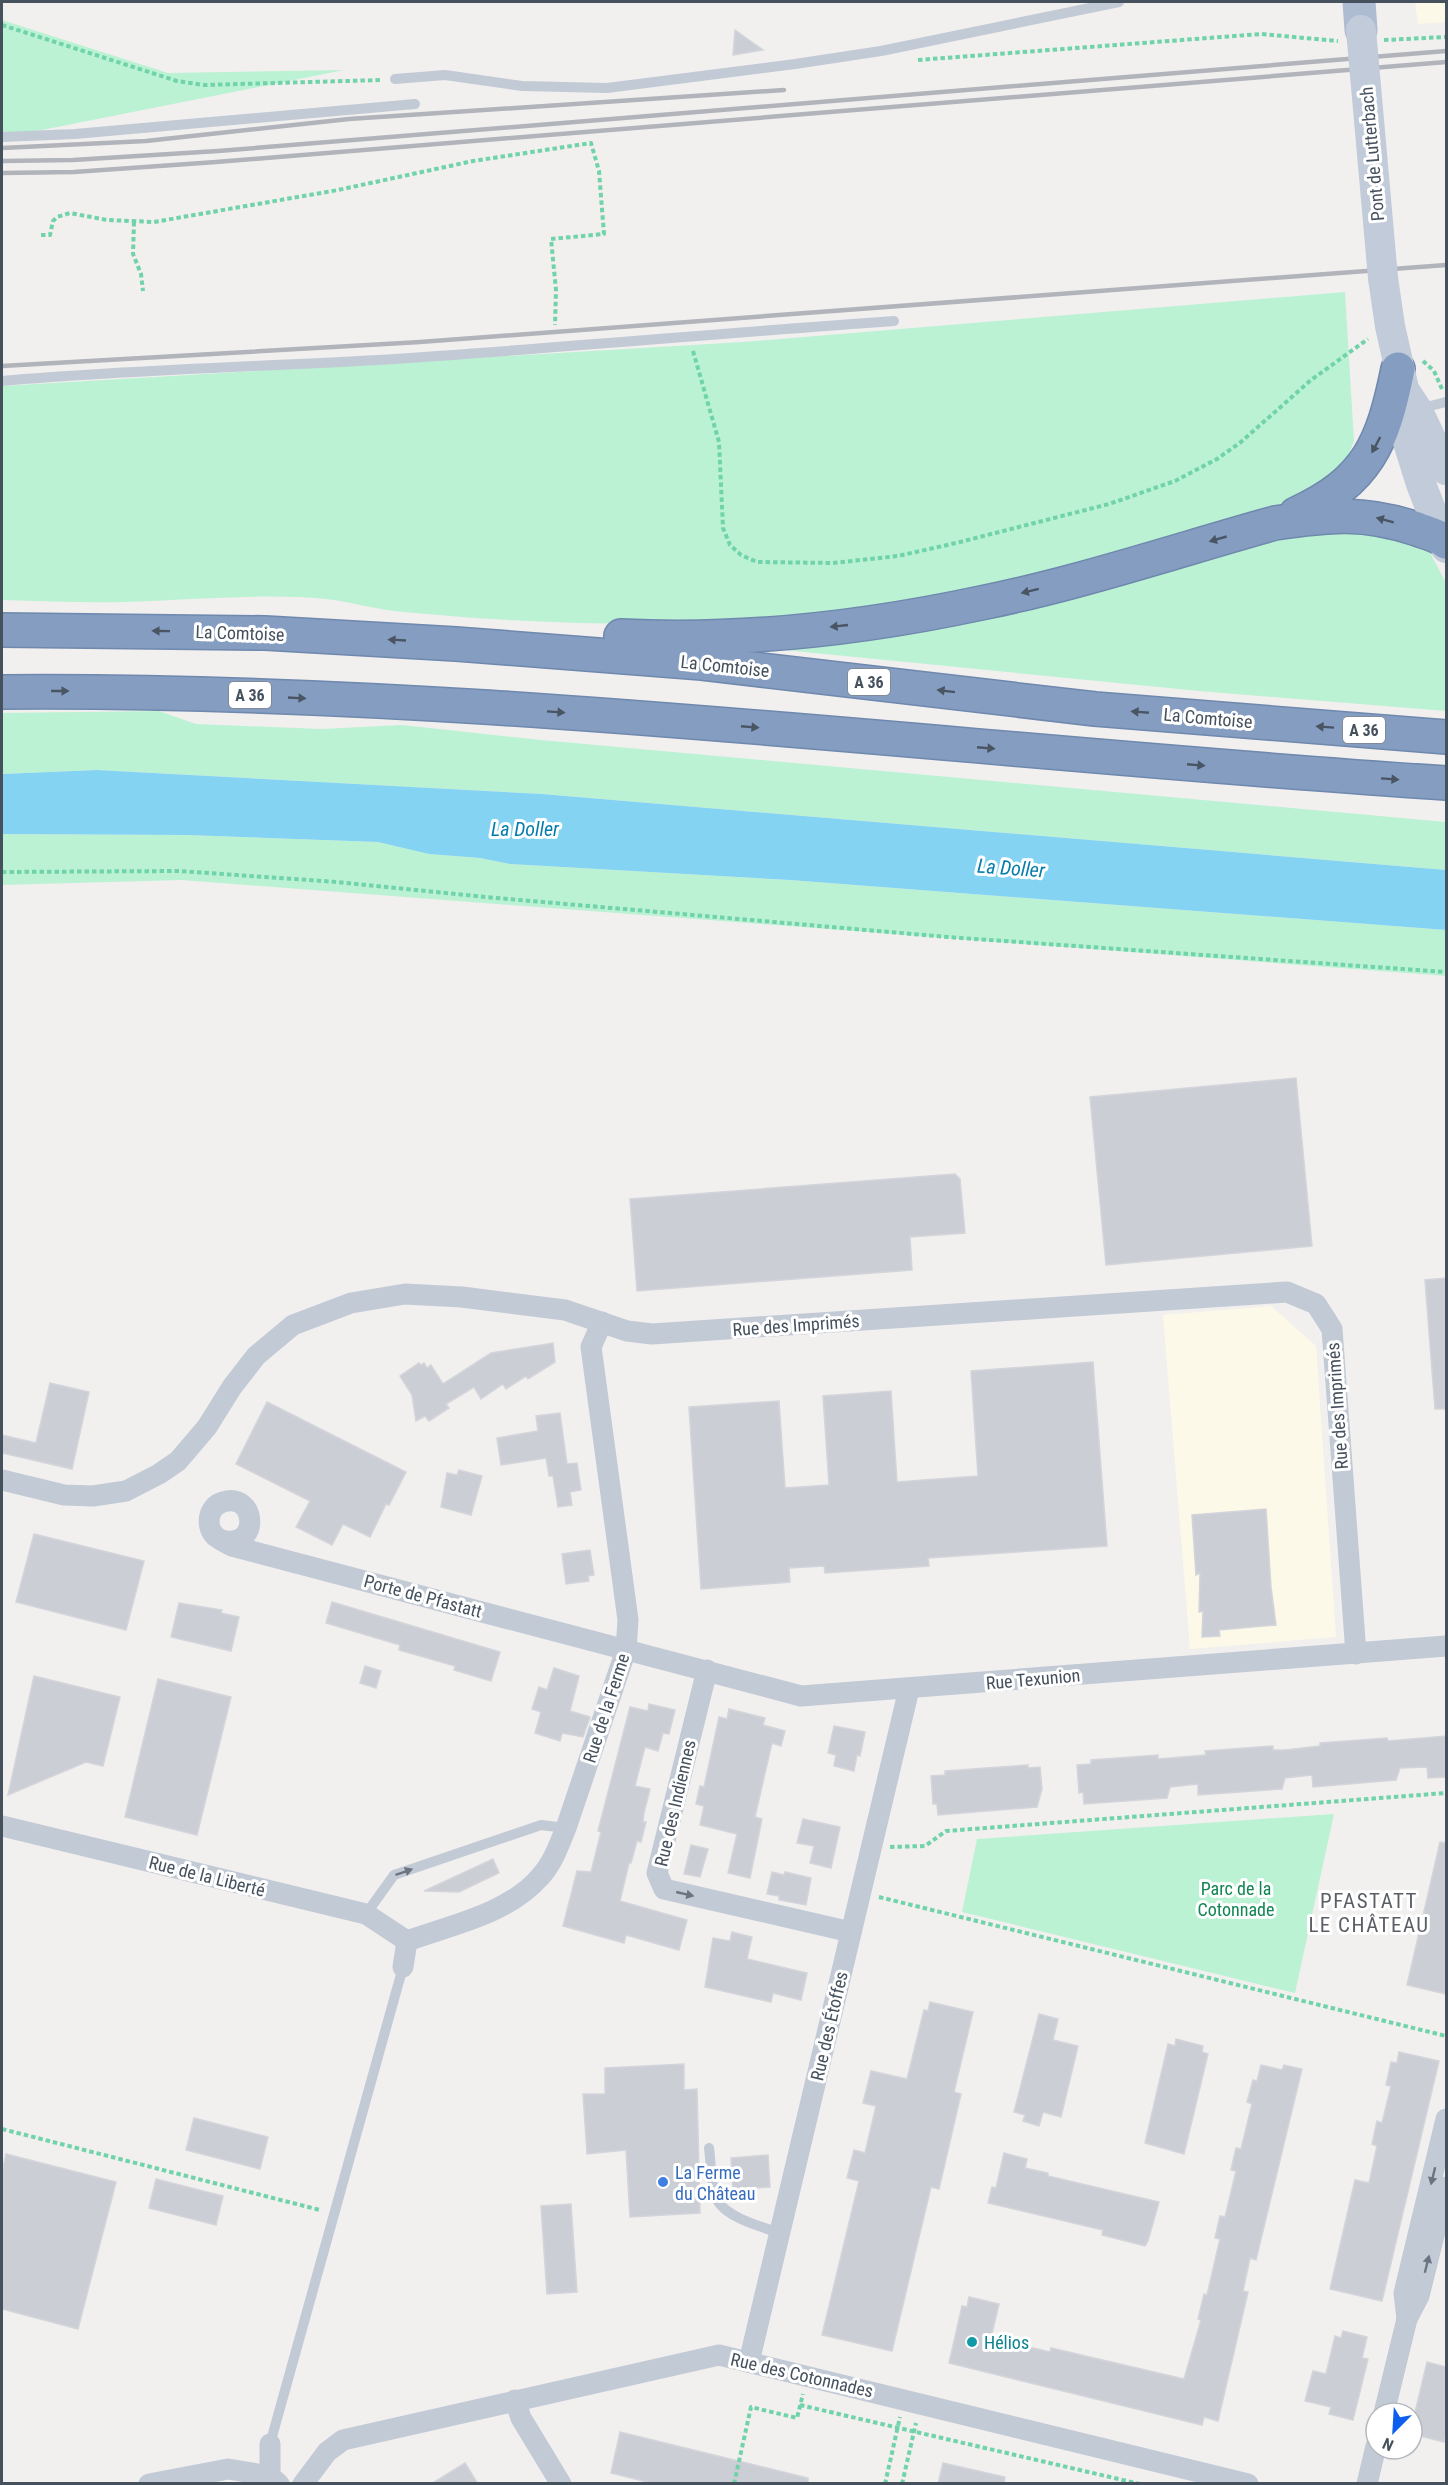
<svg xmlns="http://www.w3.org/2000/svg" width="1448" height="2485" font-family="'Roboto Condensed',sans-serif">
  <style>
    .commercial { fill: #fdf9e8 }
    .green { fill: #bbf2d4 }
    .water { fill: #85d3f2 }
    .building { fill: #cbced4; stroke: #d3d5db; stroke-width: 1.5 }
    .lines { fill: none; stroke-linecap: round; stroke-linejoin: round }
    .motorway-casing { stroke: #6f88ad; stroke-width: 36 }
    .path { stroke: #70d3aa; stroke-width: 4; stroke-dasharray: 4.5 3; stroke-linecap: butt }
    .service { stroke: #c2cad5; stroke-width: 10 }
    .minor { stroke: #c2cad5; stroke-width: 21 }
    .secondary { stroke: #c1cbd9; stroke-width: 30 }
    .primary { stroke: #adbcd0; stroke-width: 33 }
    .motorway { stroke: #849dc1; stroke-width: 33 }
    .rail { stroke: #b1b4ba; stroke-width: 4.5 }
    .secondary-bridge { stroke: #c1cbd9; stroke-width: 30 }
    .oneway { fill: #495563 }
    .oneway2 { fill: #6b7582 }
    .shop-dot { fill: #3f7fe0; stroke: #fff; stroke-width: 2 }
    .culture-dot { fill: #0f9aa8; stroke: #fff; stroke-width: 2 }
    .labels { text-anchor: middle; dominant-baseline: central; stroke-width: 6; stroke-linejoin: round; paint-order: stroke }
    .shield { fill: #fff; stroke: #7e858e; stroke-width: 1.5 }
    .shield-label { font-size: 16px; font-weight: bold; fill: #46515e }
    .street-label { font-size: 18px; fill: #46515e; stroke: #fff }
    .park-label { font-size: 18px; fill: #118554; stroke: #fff }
    .shop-label { font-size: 18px; fill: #366cbe; stroke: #fff; text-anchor: start }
    .culture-label { font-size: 18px; fill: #0d838f; stroke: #fff; text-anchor: start }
    .water-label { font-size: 20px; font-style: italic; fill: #047cac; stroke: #fff }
    .quarter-label { font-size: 21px; letter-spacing: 1.5px; fill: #5b5f65; stroke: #fff }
  </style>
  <rect width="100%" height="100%" fill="#f2efef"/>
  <g class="commercial">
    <path d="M1415,2h31v20l-28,2z"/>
    <path d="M1271,1306l45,40 20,291 -146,12 -27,-334z"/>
  </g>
  <g class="green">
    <path d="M2,20l166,53 176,-3 -332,66 -10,-1z"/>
    <path d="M1345,292l9,149 -11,28 -35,26 -28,9c-140,41 -278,86 -422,106 -150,20 -305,16 -455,2 -25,-2 -51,-10 -77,-13 -67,-6 -134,1 -201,3 -41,1 -82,-1 -123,-2v-214l741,-44z"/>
    <path d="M1358,526l67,17 21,40v128l-247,-20 -415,-41 307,-55 201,-62z"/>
    <path d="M159,711l37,13 126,5 80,-4 139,15 905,82v48l-904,-76 -445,-24 -95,4v-61z"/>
    <path d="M2,834l185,1 191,7 51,12 51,4 30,6 280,16 656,50v46l-1265,-96 -179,5z"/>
    <path d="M1334,1814l-39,179 -333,-81 15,-73z"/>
  </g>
  <path class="water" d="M97,770l445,24 904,76v60l-656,-50 -280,-16 -30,-6 -51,-4 -51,-12 -191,-7 -185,-1v-60z"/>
  <g class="building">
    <path d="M735,30l28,20 -30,5z"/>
    <path d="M1296,1078l16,168 -206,19 -16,-168z"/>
    <path d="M955,1174l5,5 5,54 -55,4 2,33 -275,21 -7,-92z"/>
    <path d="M1446,1278v131h-11l-10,-129z"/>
    <path d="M553,1343l2,19 -27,17 -2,-3 -20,13 -3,-5 -22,15 -7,-12 -28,17 3,4 -20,13 -4,-5 -9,5 -4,-26 -12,-19 19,-13 2,2 3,-2 3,5 4,-3 12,19 48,-31z"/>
    <path d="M1093,1362l14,184 -179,12 1,8 -104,7 -1,-7 -35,2 1,14 -89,7 -12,-182 90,-6 6,87 44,-3 -6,-89 68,-5 6,91 81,-6 -7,-105z"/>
    <path d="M50,1383l39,9 -17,77 -70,-16v-18l34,8z"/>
    <path d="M267,1402l139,70 -17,33 -3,-1 -16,33 -27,-13 -11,21 -36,-18 14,-26 -74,-37z"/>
    <path d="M560,1413l7,51 10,-1 4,27 -11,2 2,13 -14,2 -5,-31h-4l-3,-18 -45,7 -4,-27 41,-7 -2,-15z"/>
    <path d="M459,1470l23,6 -11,39 -30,-8 6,-34 10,2z"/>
    <path d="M1266,1509l5,78 5,38 -57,5 1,6 -18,1 1,-26 -4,1 1,-39 -4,2 -4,-60z"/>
    <path d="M34,1534l110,27 -18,69 -110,-28z"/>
    <path d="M590,1550l4,25 -6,1 1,5 -23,3 -4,-30z"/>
    <path d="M332,1602l168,50 -9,29 -37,-11 1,-4 -56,-16 1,-5 -74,-22z"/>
    <path d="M179,1603l43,7 -1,3 18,4 -8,34 -60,-14z"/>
    <path d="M365,1666l16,5 -5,17 -16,-5z"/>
    <path d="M554,1668l25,8 -9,35 20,6 -7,20 -21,-4 -2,8 -25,-8 6,-21 -9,-3 7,-22 8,3z"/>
    <path d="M34,1676l86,21 -17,69 -17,-4 -78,33z"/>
    <path d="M158,1679l73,18 -34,138 -72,-18z"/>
    <path d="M649,1704l26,6 -6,24 -6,-1 -5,18 -13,-4 -10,39 15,3 -6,24 -1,9h3l-5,20 -4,-1 -6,22h-2l-9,38 67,19 -8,30 -53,-15 -2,8 -61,-17 14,-55 14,1 10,-40 -3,-1 32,-124 18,4z"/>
    <path d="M729,1709l36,9 -2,7 22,6 -4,15 -9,-3 -17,74 7,2 -12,59 -22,-5 9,-39 -37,-9 4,-19 -8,-2 4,-18 4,1 15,-70 8,2z"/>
    <path d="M834,1726l31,6 -5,24 -3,-1 -3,16 -20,-5 2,-11 -8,-2z"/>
    <path d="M1446,1736v41l-18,1 -1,-11 -27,1 -4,12 -83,7 -1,-12 -27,3 -3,11 -84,6v-11l-28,3 -3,11 -83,6 -1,-12 -4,1 -2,-28 14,-1v-4l67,-5v4l48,-4 -1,-4 68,-5v4h12l35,-4v-3l67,-5 1,3z"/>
    <path d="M1028,1765v3l12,-1 2,22 -5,18 -99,8 -1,-11h-4l-2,-28 14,-1v-4z"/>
    <path d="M803,1819l37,8 -9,41 -21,-5 4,-17 -17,-3z"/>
    <path d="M1440,1842l6,1v151l-39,-9z"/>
    <path d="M691,1845l17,4 -8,28 -16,-3z"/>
    <path d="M493,1859l6,14 -40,19 -35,-1z"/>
    <path d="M772,1872l12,3 1,-3 26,6 -5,27 -27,-5v-4l-12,-2z"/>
    <path d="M732,1932l20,5 -5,22 60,14 -6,27 -28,-7 -2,9 -66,-15 8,-49 17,3z"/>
    <path d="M930,2002l43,10 -19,80 7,2 -22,95 -8,-2 -39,164 -70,-16 37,-154 -12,-3 7,-28 11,3 11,-47 -13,-3 8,-32 36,8 17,-69 4,1z"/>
    <path d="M1039,2014l19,5 -5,21 25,6 -17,71 -18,-5 -4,14 -16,-5 2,-6 -11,-3z"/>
    <path d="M1176,2039l27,7 -1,6 6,2 -24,100 -39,-11 23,-99 7,2z"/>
    <path d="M1399,2052l40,9 -57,240 -52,-12 25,-109 14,3 8,-37 -5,-2 5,-23 5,2 9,-37 -5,-1 5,-23 6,1z"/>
    <path d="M684,2064v26l13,-1 3,124 -70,4 -4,-67 -39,4 -4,-60h22v-26z"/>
    <path d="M1261,2065l21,5 2,-5 18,4 -46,191 -6,-2 -7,33 5,1 -30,129 -14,-4 -2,8 -253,-62 13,-57 5,1 2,-10 30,7 -8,34 59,14 1,-4 133,31 17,-59 -3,-1 6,-25 3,1 9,-39 4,-17 -5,-1 5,-22 5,1 11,-46 -5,-1 5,-22 5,1 11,-45 -5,-2 6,-22 4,1z"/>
    <path d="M194,2118l74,19 -8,32 -74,-19z"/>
    <path d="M1004,2153l23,6 -2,9 23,5v3l111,26 -11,39 -3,5 -43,-11 1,-5 -115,-27 4,-16 4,1z"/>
    <path d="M6,2154l110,28 -38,147 -76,-20v-136z"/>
    <path d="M768,2155l2,32 -15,1 1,4 -18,1v-4l-5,1 -2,-32z"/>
    <path d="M156,2179l67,17 -7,29 -67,-17z"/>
    <path d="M571,2204l6,88 -30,2 -6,-88z"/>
    <path d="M1343,2331l24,6 -5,21 6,1 -15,61 -24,-6 2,-7 -26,-6 8,-30 13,3 9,-38 6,2z"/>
    <path d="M1427,2362l19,5v63l-2,12 -32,-8v-9z"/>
    <path d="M620,2432l188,46v6h-153l-44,-11z"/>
    <path d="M465,2463l13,21h-47z"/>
    <path d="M943,2463l62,14 -1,7h-66z"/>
  </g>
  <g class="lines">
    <g class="motorway-casing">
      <g id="motorway">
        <path d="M1296,514c72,-33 87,-71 102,-145"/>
        <path d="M2,630l263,3 191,11 246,19 393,46 351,28"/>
        <path d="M621,636c119,6 243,-8 360,-33 99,-20 197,-53 294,-80 54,-8 88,-12 142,6 10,4 21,6 29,13"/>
        <path d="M2,692c482,-4 963,60 1444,91"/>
      </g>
    </g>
    <g class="path">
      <path d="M2,25l175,56 27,4 178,-5"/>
      <path d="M1384,40l62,-3"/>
      <path d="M918,60l343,-26 77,7"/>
      <path d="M134,222l-1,32 8,20 2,17"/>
      <path d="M41,235h9l3,-14 4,-4 13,-4 37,7 47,2 184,-32 135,-29 118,-18 8,28 5,63 -53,5 5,51 -1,35"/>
      <path d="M693,351l26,91 4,86 7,17 11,10 16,7 76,1 65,-7 58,-13 153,-39 66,-23 42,-22 24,-17 70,-62 57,-41"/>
      <path d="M1423,361l11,10 8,18"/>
      <path d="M2,872l177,-1 158,11 148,15 462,40 499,35"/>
      <path d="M890,1847l35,-1 21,-15 500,-38"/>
      <path d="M879,1897l567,139"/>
      <path d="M2,2129l318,81"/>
      <path d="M800,2405l340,79"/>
      <path d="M734,2484l17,-77 46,11 6,-24"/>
      <path d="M885,2484l15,-67"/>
      <path d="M902,2484l14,-61"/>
    </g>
    <g class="service">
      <path d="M395,79l50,-4 77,11 85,2 188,-24 86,-13 238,-49"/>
      <path d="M2,137l73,-3 340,-30"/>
      <path d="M2,381c125,-11 250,-14 376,-21 172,-11 344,-27 516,-39"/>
      <path d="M1426,407l20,-5"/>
      <path d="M366,1914l28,-39 147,-50 25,3"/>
      <path d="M709,2148c2,14 2,41 8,52 10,18 45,27 63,33"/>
      <path d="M270,2444l133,-477"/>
    </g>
    <g class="minor">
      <path d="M2,1480l62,15 29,1 33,-5 33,-17 19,-13 29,-34 25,-40 24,-31 37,-31 58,-22 54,-9 57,3 103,13 62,21 25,3 635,-42 29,12 16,25 24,325"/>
      <path d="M221,1540c41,10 35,-49 2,-38 -15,4 -18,24 -8,34 5,4 11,7 17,10l569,150 645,-50"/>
      <path d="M707,1670l-50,203 7,16 187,43"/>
      <path d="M2,1826l364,88 41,27"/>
      <path d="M403,1967l4,-26c44,-16 101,-27 133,-64 13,-14 19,-32 26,-49l60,-178 2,-30 -37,-273 11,-25"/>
      <path d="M1407,2319l-3,-26 42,-174"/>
      <path d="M749,2362l160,-673"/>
      <path d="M515,2400l6,18 40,66"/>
      <path d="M1384,2413l23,-94 12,-23 27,-109"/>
      <path d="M270,2444v32l9,8"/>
      <path d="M149,2484l79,-15 42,7"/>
      <path d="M303,2484l24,-32 16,-12 376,-85 529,129"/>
      <path d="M1367,2484l9,-38"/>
    </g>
    <g class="secondary">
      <path d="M1383,278l7,48 14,63 2,47 15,48 25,64"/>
      <path d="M1407,394l10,15 29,61"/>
    </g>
    <path class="primary" d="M1359,2l2,28"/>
    <use href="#motorway" class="motorway"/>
    <g class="rail">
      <path d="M2,148l144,-7 203,-22 435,-29"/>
      <path d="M2,161l71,-1 145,-9 1228,-100"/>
      <path d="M2,173l72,-1 142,-10 1230,-100"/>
      <path d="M2,366l418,-24 1026,-77"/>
    </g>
    <path class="secondary-bridge" d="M1361,30l22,248"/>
  </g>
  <defs><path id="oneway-solid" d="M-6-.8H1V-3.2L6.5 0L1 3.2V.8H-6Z" transform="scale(1.5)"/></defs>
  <g class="oneway">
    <use href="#oneway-solid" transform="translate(1376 445) rotate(118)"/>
    <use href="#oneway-solid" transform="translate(1385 520) rotate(-165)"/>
    <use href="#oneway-solid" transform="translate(1218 539) rotate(164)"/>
    <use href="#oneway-solid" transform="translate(1030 591) rotate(166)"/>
    <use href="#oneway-solid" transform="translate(839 626) rotate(174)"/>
    <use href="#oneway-solid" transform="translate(161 631) rotate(-179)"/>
    <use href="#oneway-solid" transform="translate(397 640) rotate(-177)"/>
    <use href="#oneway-solid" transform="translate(60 691)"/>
    <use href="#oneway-solid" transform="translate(946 691) rotate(-173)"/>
    <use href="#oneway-solid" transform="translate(297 698) rotate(3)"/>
    <use href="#oneway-solid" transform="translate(556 712) rotate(4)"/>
    <use href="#oneway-solid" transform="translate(1140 712) rotate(-175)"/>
    <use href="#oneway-solid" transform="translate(750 727) rotate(5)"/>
    <use href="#oneway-solid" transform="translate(1325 727) rotate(-176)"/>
    <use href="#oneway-solid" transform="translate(986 748) rotate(5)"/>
    <use href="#oneway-solid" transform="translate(1196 765) rotate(5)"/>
    <use href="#oneway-solid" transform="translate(1390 779) rotate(4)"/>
  </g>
  <g class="oneway2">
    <use href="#oneway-solid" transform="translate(404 1872) rotate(-19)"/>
    <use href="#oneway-solid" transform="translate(685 1894) rotate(13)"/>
    <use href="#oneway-solid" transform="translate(1433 2176) rotate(104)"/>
    <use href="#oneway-solid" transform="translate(1427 2264) rotate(-76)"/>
  </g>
  <circle class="shop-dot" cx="663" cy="2182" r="6"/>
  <circle class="culture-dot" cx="972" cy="2342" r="6"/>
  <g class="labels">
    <g class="shield">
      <rect x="848" y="669" width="42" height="26" rx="4.5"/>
      <rect x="229" y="682" width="42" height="26" rx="4.5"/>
      <rect x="1343" y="717" width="42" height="26" rx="4.5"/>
    </g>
    <g class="shield-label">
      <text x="869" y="682">A 36</text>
      <text x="250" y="695">A 36</text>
      <text x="1364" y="730">A 36</text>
    </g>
    <g class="street-label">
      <text transform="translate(1372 154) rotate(-95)">Pont de Lutterbach</text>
      <text transform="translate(240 633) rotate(2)">La Comtoise</text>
      <text transform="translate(725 666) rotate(6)">La Comtoise</text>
      <text transform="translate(1208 718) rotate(5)">La Comtoise</text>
      <text transform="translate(796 1325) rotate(-4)">Rue des Imprimés</text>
      <text transform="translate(1337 1406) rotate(-94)">Rue des Imprimés</text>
      <text transform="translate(423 1596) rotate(15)">Porte de Pfastatt</text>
      <text transform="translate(1033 1679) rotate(-5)">Rue Texunion</text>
      <text transform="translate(606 1708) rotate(-72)">Rue de la Ferme</text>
      <text transform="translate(675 1803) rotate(-77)">Rue des Indiennes</text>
      <text transform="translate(207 1876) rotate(14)">Rue de la Liberté</text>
      <text transform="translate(829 2026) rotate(-77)">Rue des Étoffes</text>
      <text transform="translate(802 2375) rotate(13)">Rue des Cotonnades</text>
    </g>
    <g class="park-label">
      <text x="1236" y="1888">Parc de la<tspan x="1236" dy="21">Cotonnade</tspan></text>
    </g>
    <g class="shop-label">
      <text x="675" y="2172">La Ferme<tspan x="675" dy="21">du Château</tspan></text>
    </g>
    <g class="culture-label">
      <text x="984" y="2342">Hélios</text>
    </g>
    <g class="water-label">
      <text x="525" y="829">La Doller</text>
      <text transform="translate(1011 868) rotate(4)">La Doller</text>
    </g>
    <g class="quarter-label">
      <text x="1369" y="1901">PFASTATT<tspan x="1369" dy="24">LE CHÂTEAU</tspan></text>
    </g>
  </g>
  <rect width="1448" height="2485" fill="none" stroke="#46515e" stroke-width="6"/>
  <g transform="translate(1394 2431) rotate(204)"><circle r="28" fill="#ffffff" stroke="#b5b9bf" stroke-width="1.5"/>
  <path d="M0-4.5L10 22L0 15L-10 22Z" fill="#0d5eee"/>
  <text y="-9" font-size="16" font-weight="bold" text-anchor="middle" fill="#46515e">N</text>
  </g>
</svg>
